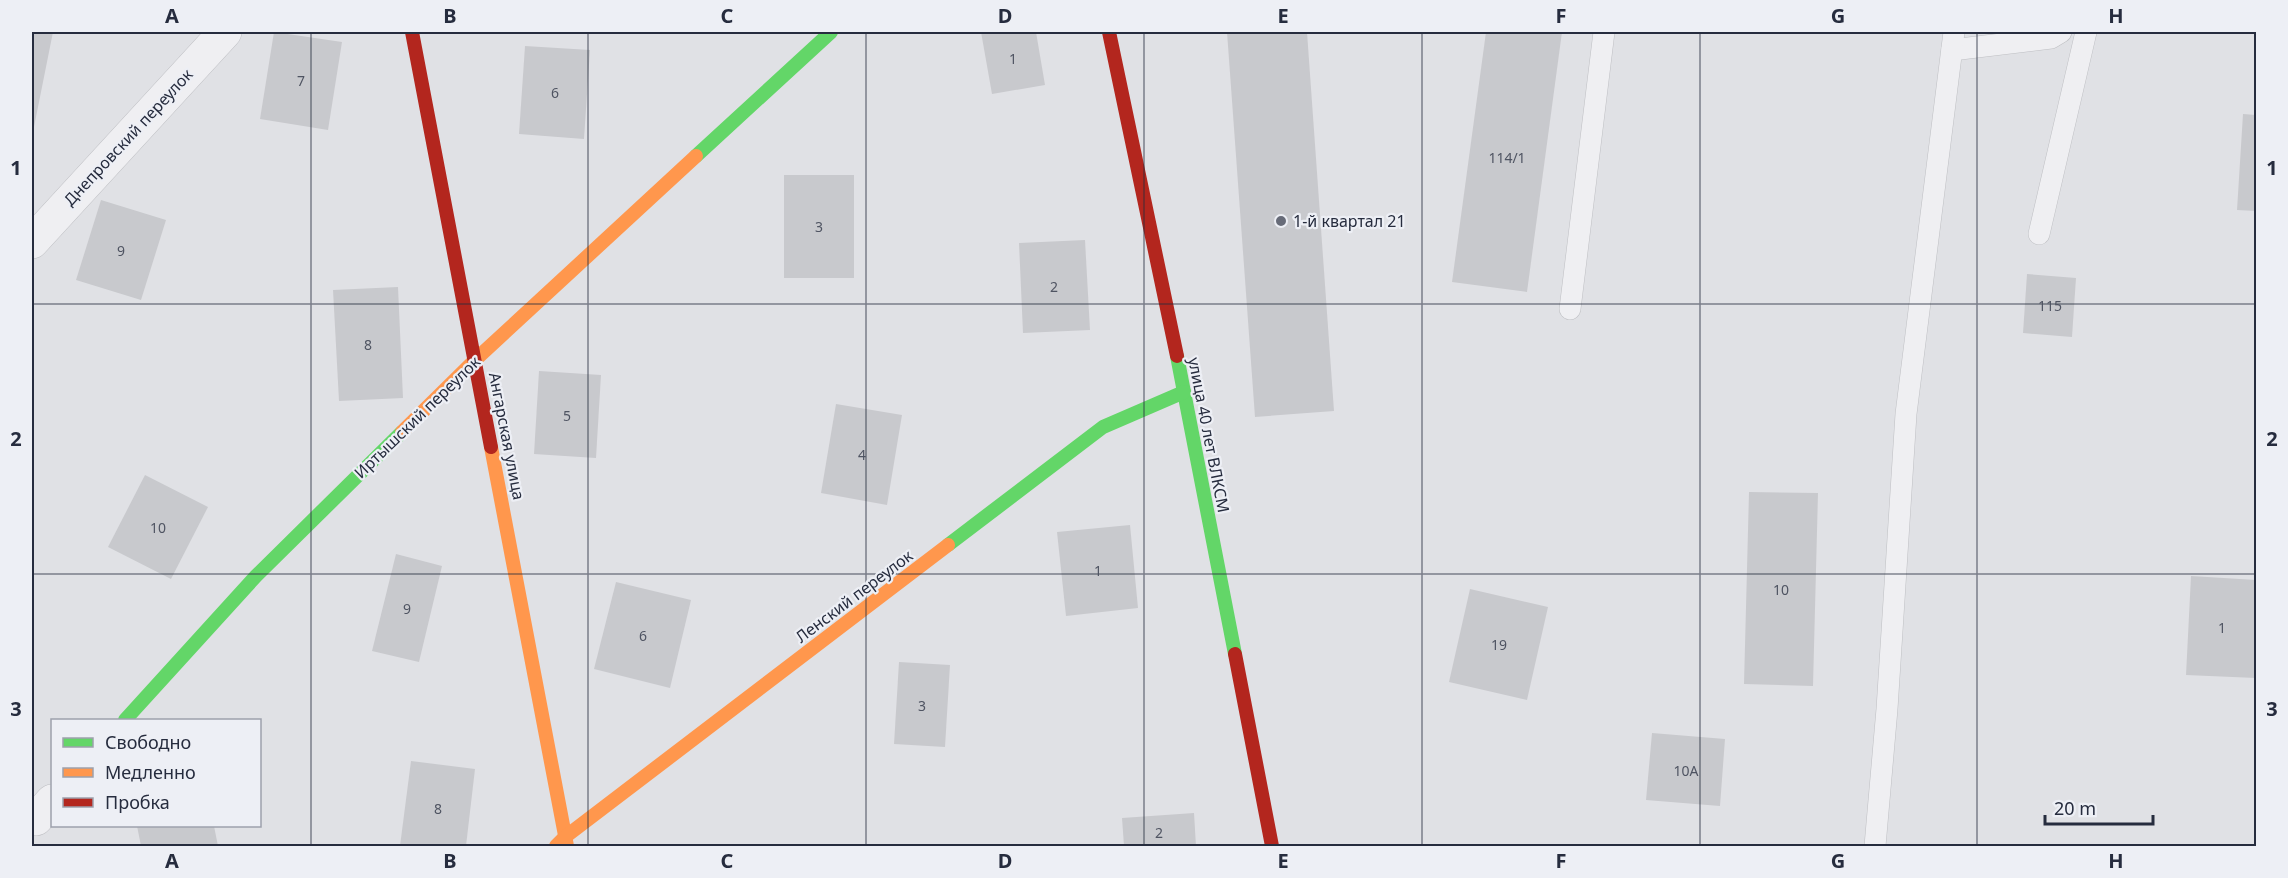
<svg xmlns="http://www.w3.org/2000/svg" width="2288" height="878" font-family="'Noto Sans',sans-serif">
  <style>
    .building { fill: #c8c9cd }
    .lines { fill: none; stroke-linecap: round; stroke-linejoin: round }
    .lane-casing { stroke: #bebfc3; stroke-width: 22 }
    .street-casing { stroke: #bebfc3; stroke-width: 34 }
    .lane { stroke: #efeff2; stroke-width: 21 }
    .street { stroke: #efeff2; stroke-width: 33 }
    .fast { stroke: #63d668; stroke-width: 14 }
    .slow { stroke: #ff974d; stroke-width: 14 }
    .jam { stroke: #b3261e; stroke-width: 14 }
    .grid { fill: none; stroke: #262c3e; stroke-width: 1.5; stroke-opacity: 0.55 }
    .poi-dot { fill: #676b78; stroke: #edeff5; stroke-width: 2 }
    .labels { text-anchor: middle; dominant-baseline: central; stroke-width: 4.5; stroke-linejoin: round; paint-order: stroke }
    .number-label { font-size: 14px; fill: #4f5462 }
    .street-label { font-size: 16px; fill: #262c3e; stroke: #edeff5 }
    .poi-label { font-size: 16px; fill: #262c3e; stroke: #edeff5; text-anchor: start }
    .neatline { fill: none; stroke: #262c3e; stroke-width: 2 }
    .grid-label { font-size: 20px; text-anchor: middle; font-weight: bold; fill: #262c3e }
  </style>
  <rect width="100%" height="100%" fill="#e0e1e5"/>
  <g class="building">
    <path d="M32,32h21l-20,100h-1z"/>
    <path d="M274,32l68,10 -14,88 -68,-11z"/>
    <path d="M981,32h55l9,53 -53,9z"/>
    <path d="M1227,32h80l27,379 -79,6z"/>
    <path d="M1486,32h76l-35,260 -75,-10z"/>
    <path d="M525,46l65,4 -6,89 -65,-5z"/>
    <path d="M2243,114l13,1v96l-19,-1z"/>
    <rect x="784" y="175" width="70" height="103"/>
    <path d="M101,200l65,20 -25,80 -65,-20z"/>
    <path d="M1085,240l5,90 -67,3 -4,-90z"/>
    <path d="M2027,274l49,4 -4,59 -49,-4z"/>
    <path d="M398,287l5,111 -64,3 -6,-111z"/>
    <path d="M539,371l62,4 -5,83 -62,-4z"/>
    <path d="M836,404l66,11 -15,90 -66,-12z"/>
    <path d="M145,475l63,32 -37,72 -63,-32z"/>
    <path d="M1749,492l69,1 -5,193 -69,-2z"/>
    <path d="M1130,525l8,83 -72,8 -9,-84z"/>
    <path d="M396,554l46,12 -23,96 -47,-11z"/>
    <path d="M2191,576l65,4v98l-70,-3z"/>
    <path d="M616,582l75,18 -21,88 -76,-19z"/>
    <path d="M1470,589l78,18 -21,93 -78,-18z"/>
    <path d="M899,662l51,3 -5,82 -51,-3z"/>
    <path d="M1652,733l73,6 -5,67 -74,-6z"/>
    <path d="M411,761l64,8 -9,77h-66z"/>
    <path d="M1194,813l2,33h-72l-2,-28z"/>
    <path d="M137,826h77l4,20h-77z"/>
  </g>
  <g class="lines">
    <g class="lane-casing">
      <g id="lane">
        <path d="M1952,50l99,-12 10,-6"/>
        <path d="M2039,234l47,-202"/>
        <path d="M1570,309l34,-277"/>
        <path d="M1875,846l12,-137 19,-295 48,-382"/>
      </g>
    </g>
    <g class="street-casing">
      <g id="street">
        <path d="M32,242l193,-210"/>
        <path d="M36,819l16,-18"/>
      </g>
    </g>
    <use href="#lane" class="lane"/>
    <use href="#street" class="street"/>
    <g class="fast">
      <path d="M696,156l135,-124"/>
      <path d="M1177,356l58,298"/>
      <path d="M948,545l155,-118 81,-35"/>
      <path d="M125,720l131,-144 146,-144"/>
    </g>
    <g class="slow">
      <path d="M402,432l73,-72 221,-204"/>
      <path d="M491,447l76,399"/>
      <path d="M556,846l9,-9 383,-292"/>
    </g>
    <g class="jam">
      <path d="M412,32l79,415"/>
      <path d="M1109,32l68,324"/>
      <path d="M1235,654l37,192"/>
    </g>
  </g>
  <path class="grid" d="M311,32v814M588,32v814M866,32v814M1144,32v814M1422,32v814M1700,32v814M1977,32v814M32,304h2224M32,574h2224"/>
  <circle class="poi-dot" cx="1281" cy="221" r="6"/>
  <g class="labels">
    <g class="number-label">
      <text x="1013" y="58">1</text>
      <text x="301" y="80">7</text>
      <text x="555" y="92">6</text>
      <text x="1507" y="157">114/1</text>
      <text x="819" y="226">3</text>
      <text x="121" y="250">9</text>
      <text x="1054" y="286">2</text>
      <text x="2050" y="305">115</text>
      <text x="368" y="344">8</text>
      <text x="567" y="415">5</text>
      <text x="862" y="454">4</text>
      <text x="158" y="527">10</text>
      <text x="1098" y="570">1</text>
      <text x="1781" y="589">10</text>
      <text x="407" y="608">9</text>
      <text x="2222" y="627">1</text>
      <text x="643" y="635">6</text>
      <text x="1499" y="644">19</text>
      <text x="922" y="705">3</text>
      <text x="1686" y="770">10А</text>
      <text x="438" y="808">8</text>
      <text x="1159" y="832">2</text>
    </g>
    <g class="street-label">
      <text transform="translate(128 137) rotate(-47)">Днепровский переулок</text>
      <text transform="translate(417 417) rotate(-44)">Иртышский переулок</text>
      <text transform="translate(1209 435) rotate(79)">улица 40 лет ВЛКСМ</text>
      <text transform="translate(507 436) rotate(79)">Ангарская улица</text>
      <text transform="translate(854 596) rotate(-37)">Ленский переулок</text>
    </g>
    <g class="poi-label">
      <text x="1293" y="221">1-й квартал 21</text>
    </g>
  </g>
  <rect width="2288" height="878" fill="none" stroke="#edeff5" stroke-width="66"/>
  <rect x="51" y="719" width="210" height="108" fill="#edeff5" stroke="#9da1ac" stroke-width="1.5"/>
  <rect x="63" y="738" width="30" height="9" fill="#63d668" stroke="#9da1ac" stroke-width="1.5"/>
  <text x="105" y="749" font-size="18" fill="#262c3e">Свободно</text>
  <rect x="63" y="768" width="30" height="9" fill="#ff974d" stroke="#9da1ac" stroke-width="1.5"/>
  <text x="105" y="779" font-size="18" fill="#262c3e">Медленно</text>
  <rect x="63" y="798" width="30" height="9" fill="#b3261e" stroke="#9da1ac" stroke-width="1.5"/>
  <text x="105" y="809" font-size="18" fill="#262c3e">Пробка</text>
  <path d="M2045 815v9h108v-9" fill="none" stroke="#262c3e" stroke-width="3"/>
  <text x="2054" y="815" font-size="18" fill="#262c3e" stroke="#edeff5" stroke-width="4.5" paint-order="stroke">20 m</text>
  <rect x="33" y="33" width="2222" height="812" class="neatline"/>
  <g class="grid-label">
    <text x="172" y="23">A</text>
    <text x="450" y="23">B</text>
    <text x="727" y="23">C</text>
    <text x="1005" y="23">D</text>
    <text x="1283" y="23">E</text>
    <text x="1561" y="23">F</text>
    <text x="1838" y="23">G</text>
    <text x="2116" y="23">H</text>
    <text x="16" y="175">1</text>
    <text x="2272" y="175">1</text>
    <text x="16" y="446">2</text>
    <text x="2272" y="446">2</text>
    <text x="16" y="716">3</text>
    <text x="2272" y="716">3</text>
    <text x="172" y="868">A</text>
    <text x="450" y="868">B</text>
    <text x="727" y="868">C</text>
    <text x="1005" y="868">D</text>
    <text x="1283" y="868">E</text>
    <text x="1561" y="868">F</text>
    <text x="1838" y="868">G</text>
    <text x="2116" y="868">H</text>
  </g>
</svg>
